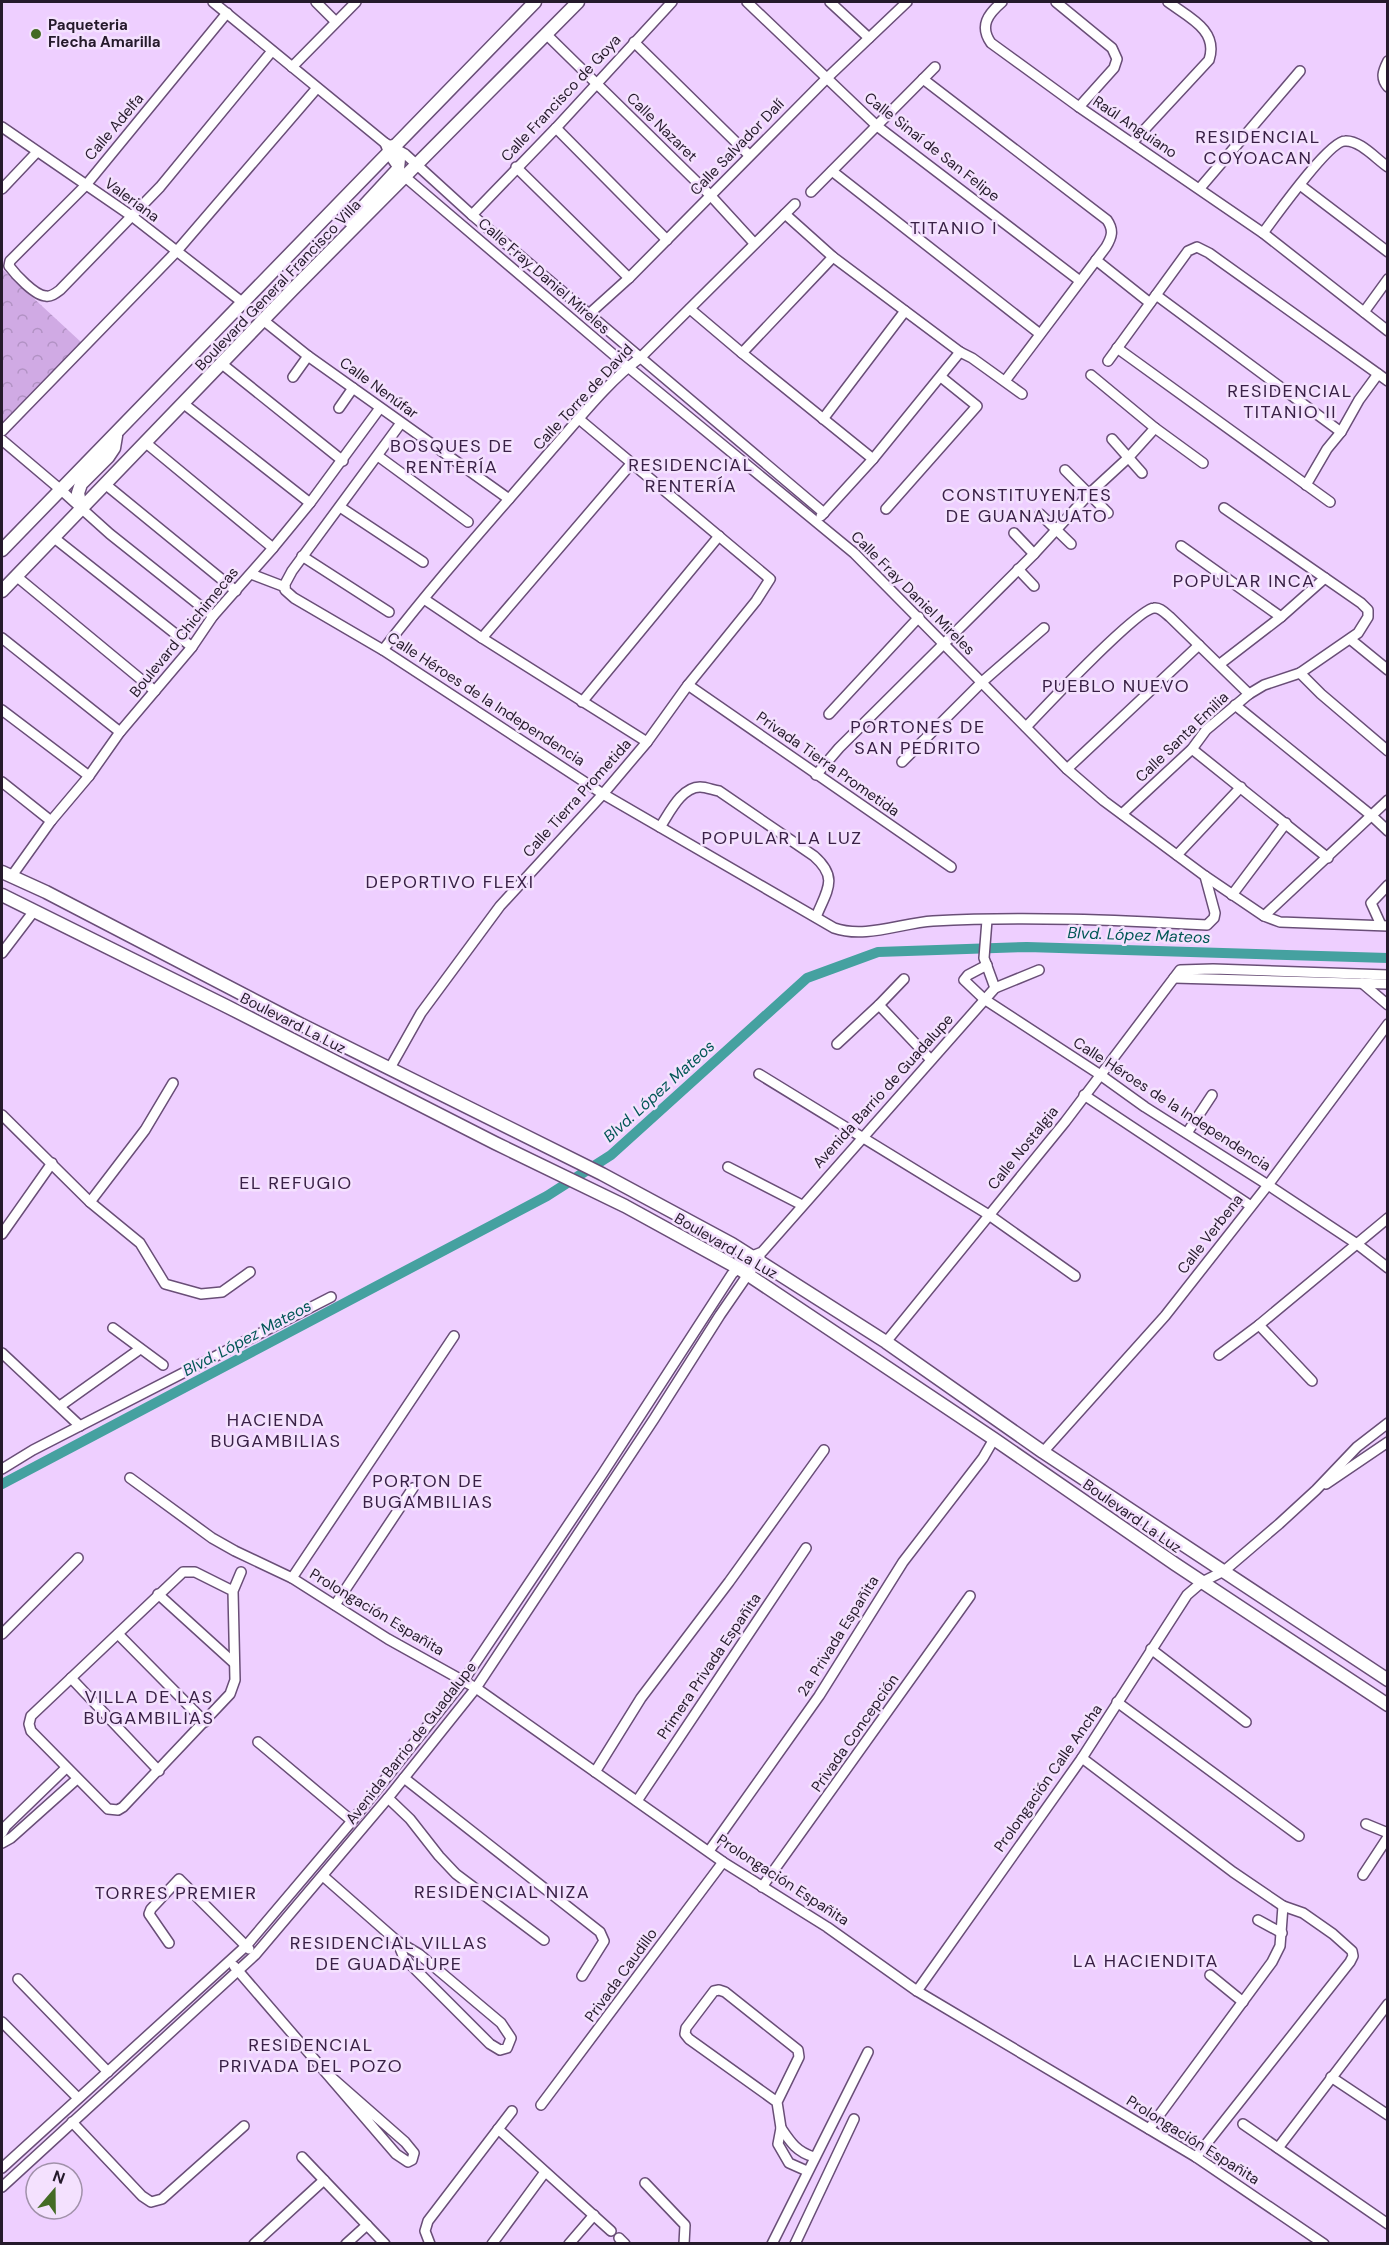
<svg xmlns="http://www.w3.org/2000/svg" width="1389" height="2245" font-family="'DM Sans',sans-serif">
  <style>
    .park { fill: url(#park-crowns) }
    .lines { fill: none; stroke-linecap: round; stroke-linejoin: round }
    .canal { stroke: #45a1a0; stroke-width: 10 }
    .minor-casing { stroke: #694e77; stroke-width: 12 }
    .major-casing { stroke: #694e77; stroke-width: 15 }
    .minor { stroke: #fff; stroke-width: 9 }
    .major { stroke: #fff; stroke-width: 12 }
    .poi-dot { fill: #446b25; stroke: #f4e1fe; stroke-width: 2 }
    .labels { text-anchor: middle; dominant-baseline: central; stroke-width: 5; stroke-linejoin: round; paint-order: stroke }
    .poi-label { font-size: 15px; font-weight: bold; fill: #251a2b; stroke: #f4e1fe; text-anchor: start }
    .street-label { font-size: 15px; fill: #251a2b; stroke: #f4e1fe }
    .water-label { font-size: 16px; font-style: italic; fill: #025756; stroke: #f4e1fe }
    .quarter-label { font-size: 18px; letter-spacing: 1.5px; fill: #392046; stroke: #f4e1fe }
  </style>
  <defs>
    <pattern id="park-crowns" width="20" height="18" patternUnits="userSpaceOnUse" patternTransform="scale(1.5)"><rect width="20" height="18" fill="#d0aae4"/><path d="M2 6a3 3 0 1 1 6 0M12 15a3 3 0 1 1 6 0" fill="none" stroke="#b292c4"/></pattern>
  </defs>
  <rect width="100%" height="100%" fill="#eecfff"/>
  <path class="park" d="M2,269l80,74 -80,83z"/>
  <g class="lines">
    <path class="canal" d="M2,1484l545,-288 64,-41 196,-177 71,-26 149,-5 361,11"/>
    <g class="minor-casing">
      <g id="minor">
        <path d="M213,2l172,141 20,11 67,61 352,298"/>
        <path d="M316,2l19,19"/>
        <path d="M747,2l130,124 203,155"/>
        <path d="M830,2l39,36"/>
        <path d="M1002,2c-14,12 -23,24 -11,41l88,64 184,126 125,98"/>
        <path d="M1056,2l56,46 5,11 -3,9 -35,39"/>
        <path d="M227,13l-141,172 -76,76 -1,5c6,8 26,30 37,30 5,1 10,-3 14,-6l100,-103 112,-136"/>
        <path d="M547,35l164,161 43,47"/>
        <path d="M634,42l115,113"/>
        <path d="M1388,61c-5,10 -8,17 0,26"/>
        <path d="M292,67l64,-65"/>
        <path d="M923,79l184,141c7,10 5,17 -1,27l-101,134"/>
        <path d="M2,127l131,90 109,85"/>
        <path d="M556,128l111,112"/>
        <path d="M385,143l5,13 14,20 224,191 226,186 213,216 37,32 101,75 59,40 16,6 108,4"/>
        <path d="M1132,143l77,-83c10,-30 -21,-43 -41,-58"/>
        <path d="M516,167l113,111"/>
        <path d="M832,171l208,163"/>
        <path d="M1300,185l88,67"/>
        <path d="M1200,188l100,-117"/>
        <path d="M2,189l35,-37"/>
        <path d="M811,192l124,-125"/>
        <path d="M785,214l48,43 127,95 12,6 50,36"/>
        <path d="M472,215l84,-87 116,-126"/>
        <path d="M1263,233c12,-16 66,-92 82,-92 15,-1 31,18 43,26"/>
        <path d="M1096,260l54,43"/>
        <path d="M1156,295l185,137"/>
        <path d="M690,309l52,44 131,106"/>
        <path d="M1364,312l24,-33"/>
        <path d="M589,314l40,-36 198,-200 80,-76"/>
        <path d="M263,320l45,36 201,143"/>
        <path d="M1117,348l213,154"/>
        <path d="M742,353l91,-96"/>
        <path d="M1108,361l80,-110 9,-4 12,6 179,128"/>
        <path d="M222,364l121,97"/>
        <path d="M1091,375l64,53 48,35"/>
        <path d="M293,377l15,-21"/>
        <path d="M184,404l126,99"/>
        <path d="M339,408l14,-20"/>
        <path d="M823,419l82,-108"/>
        <path d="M401,423l-109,148 -7,13v6l9,8 89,52 220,144 231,134c31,11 67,-5 99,-7 91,-5 183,-1 274,4l7,-7 1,-5 -10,-37"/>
        <path d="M2,431l174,-179 141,-164"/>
        <path d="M1112,439l30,34"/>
        <path d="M2,440l59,50 49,44 103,82"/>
        <path d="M146,443l127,105"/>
        <path d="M378,456l90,66"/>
        <path d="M1065,470l43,43"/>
        <path d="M105,484l131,107"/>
        <path d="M1306,485l21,-36 14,-17 18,-32 19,-26"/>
        <path d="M340,507l83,55"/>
        <path d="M886,509l91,-103 -36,-29"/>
        <path d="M1040,514l31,30"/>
        <path d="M821,516l52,-57 87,-107"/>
        <path d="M1014,533l20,21"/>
        <path d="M53,537l139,110"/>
        <path d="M1181,546l100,71"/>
        <path d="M302,556l87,56"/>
        <path d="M1018,569l16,17"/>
        <path d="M251,574l34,13"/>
        <path d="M16,576l139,115"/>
        <path d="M424,599l58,39 165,104"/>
        <path d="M2,638l118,94"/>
        <path d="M482,638l149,-174"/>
        <path d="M1350,639l38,31"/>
        <path d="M383,650c52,-68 109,-131 165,-196 27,-30 59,-72 92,-96l155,-154"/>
        <path d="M1220,664l61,-47 44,-39"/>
        <path d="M1300,673l21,21 67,57"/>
        <path d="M688,685l263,182"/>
        <path d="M582,702l137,-166"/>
        <path d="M1235,705l137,111 16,15"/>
        <path d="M2,710l87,66"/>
        <path d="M829,714l90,-97"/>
        <path d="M1026,727c17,-18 111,-118 128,-119 6,-1 11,5 16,9l79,77"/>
        <path d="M1192,749l136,109"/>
        <path d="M902,762l80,-80 62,-54"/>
        <path d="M1067,769l132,-124"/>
        <path d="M816,775l23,-27 195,-194 56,-61 38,-35 27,-30"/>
        <path d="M2,782l49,39"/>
        <path d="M1122,814l70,-65 14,-19 43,-36 15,-9 36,-12 58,-40 10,-16v-7l-7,-7 -137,-95"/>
        <path d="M660,827c9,-13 21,-40 40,-40 6,0 13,3 19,4l95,65c25,22 13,34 2,61"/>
        <path d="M1177,855l64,-68"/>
        <path d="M11,877l40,-56 38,-45 31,-44 72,-85 21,-31 60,-68 37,-45 70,-95"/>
        <path d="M1232,895l54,-72"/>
        <path d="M1264,916l124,-116"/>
        <path d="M987,920l-3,38 11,30"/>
        <path d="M1381,925l-10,-22 17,-18"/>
        <path d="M2,953l32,-42"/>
        <path d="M987,965l-19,10 -4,5 20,19 115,75 46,33 123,78 89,59 31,24"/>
        <path d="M1174,978l214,6"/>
        <path d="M1362,983l26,22"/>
        <path d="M879,1005l52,55"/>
        <path d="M837,1044l42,-39 25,-26"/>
        <path d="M390,1068l31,-55 79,-107 103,-112 44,-52 41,-57 68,-84 14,-22 -191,-160"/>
        <path d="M759,1074l230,141 86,61"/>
        <path d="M1084,1095l167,111"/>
        <path d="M2,1115l88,87 50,41 25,41 36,10 21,-2 28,-20"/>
        <path d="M1187,1133l25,-38"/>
        <path d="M728,1167l74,38"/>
        <path d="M90,1202l55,-72 28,-47"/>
        <path d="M2,1234l50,-71"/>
        <path d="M1259,1325l53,56"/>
        <path d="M113,1328l50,37"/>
        <path d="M886,1342l179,-220 115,-152 33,-1 175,6"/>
        <path d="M2,1353l78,73"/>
        <path d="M1219,1355l40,-30 129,-107"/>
        <path d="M60,1406l80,-57"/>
        <path d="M1043,1452l122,-136 103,-131 120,-161"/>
        <path d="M2,1469l31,-19 298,-153"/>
        <path d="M130,1478l82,60 23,13 57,27 96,61 88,49 247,174 104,65 90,64 279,166 128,87"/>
        <path d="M1326,1484l62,-42"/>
        <path d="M292,1578l162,-242"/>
        <path d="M233,1591l-38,-19h-12l-152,144 -2,8 2,7 77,78 10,1 5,-3 107,-113 5,-14 -2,-89 8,-19"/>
        <path d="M158,1594l76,69"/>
        <path d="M335,1605l78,-117"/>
        <path d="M2,1634l76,-76"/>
        <path d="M118,1634l87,88"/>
        <path d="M1151,1649l95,73"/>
        <path d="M71,1678l88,93"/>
        <path d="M1117,1702l182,134"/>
        <path d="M258,1742l94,79"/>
        <path d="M1082,1758l151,114 50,34 20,7 30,21 19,17 1,5 -3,6 -154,195"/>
        <path d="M595,1772l46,-74 88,-116 95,-132"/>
        <path d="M404,1778l196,154 4,9 -22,35"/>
        <path d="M388,1798l22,21 29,37 17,18 88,66"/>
        <path d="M637,1801l169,-253"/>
        <path d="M1366,1824l22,9"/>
        <path d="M2,1833l4,-7 60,-58"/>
        <path d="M2,1843l9,-5 66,-59"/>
        <path d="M709,1851l110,-155 84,-134 80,-104 11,-19"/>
        <path d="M1363,1875l25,-38"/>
        <path d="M323,1876l74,65 22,13 82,69 10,15 -4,10 -7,2 -10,-6 -86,-86 -7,-17"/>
        <path d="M762,1887l208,-291"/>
        <path d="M1258,1920l24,13"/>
        <path d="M169,1943l-20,-29 2,-5 28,-30 70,70"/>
        <path d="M234,1966l162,188 12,8 4,-2 2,-7 -9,-11 -74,-65"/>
        <path d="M1210,1975l33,27"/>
        <path d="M18,1979l90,93"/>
        <path d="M917,1991l165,-233 105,-163 15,-13 22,-11 55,-47 37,-34 41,-43 31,-24"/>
        <path d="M2,2022l76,76"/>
        <path d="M1331,2077l57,38"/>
        <path d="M777,2102l-88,-63 -4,-5 1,-6 28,-37 5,-1 6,2 73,58 1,7 -22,45 4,26 -3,16 11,19 18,8"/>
        <path d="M541,2105l182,-243"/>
        <path d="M72,2122l70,74 9,6 11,-3 82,-73"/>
        <path d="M1243,2124l145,100"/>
        <path d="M781,2128c10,15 16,24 33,29"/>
        <path d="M498,2129l113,102"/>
        <path d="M1149,2129l123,-167 8,-16 3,-40"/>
        <path d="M1278,2148l110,-144"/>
        <path d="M302,2157l83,87"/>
        <path d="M2,2168l244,-222 106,-125 112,-141 139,-207 129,-199 20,-18 10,-4 233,-264 44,-18"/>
        <path d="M645,2183l40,42 -1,19"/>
        <path d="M2,2187l253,-232 133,-157 88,-110 178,-269 66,-104 40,-58"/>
        <path d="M619,2238l6,6"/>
        <path d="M254,2244l70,-64"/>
        <path d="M346,2244l21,-19"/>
        <path d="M430,2244l-5,-13 3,-10 84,-110"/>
        <path d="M492,2244l53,-72"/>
        <path d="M569,2244l25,-29"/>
        <path d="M772,2244l96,-192"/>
        <path d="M795,2244l59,-125"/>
      </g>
    </g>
    <g class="major-casing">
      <g id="major">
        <path d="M350,221l48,-52 1,-10 -6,-13"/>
        <path d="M81,508l-3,-15 3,-9 27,-27 6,-9 2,-12"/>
        <path d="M2,550l533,-548"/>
        <path d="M2,591l290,-301 286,-288"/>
        <path d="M2,872l44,20 248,129 308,153 130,70 154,98 157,110 345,228"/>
        <path d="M2,895l224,111 269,137 130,63 113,62 256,171 181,125 213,141"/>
      </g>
    </g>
    <use href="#minor" class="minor"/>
    <use href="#major" class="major"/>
  </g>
  <circle class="poi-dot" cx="36" cy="34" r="6"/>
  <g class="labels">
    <g class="poi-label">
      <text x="48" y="25">Paqueteria<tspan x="48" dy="17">Flecha Amarilla</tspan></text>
    </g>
    <g class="street-label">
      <text transform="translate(561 98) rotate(-47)">Calle Francisco de Goya</text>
      <text transform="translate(114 127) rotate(-50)">Calle Adelfa</text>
      <text transform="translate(662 127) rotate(44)">Calle Nazaret</text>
      <text transform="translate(1135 127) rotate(34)">Raúl Anguiano</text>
      <text transform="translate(737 147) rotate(-46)">Calle Salvador Dalí</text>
      <text transform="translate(932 147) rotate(38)">Calle Sinaí de San Felipe</text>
      <text transform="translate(132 200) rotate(36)">Valeriana</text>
      <text transform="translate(544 276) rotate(41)">Calle Fray Daniel Mireles</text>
      <text transform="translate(278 285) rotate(-46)">Boulevard General Francisco Villa</text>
      <text transform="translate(379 388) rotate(36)">Calle Nenúfar</text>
      <text transform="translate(583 397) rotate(-47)">Calle Torre de David</text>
      <text transform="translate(913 593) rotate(45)">Calle Fray Daniel Mireles</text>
      <text transform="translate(184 632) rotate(-51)">Boulevard Chichimecas</text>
      <text transform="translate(486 699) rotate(33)">Calle Héroes de la Independencia</text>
      <text transform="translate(1182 737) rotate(-44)">Calle Santa Emilia</text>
      <text transform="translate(828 764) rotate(35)">Privada Tierra Prometida</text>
      <text transform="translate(577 798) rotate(-48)">Calle Tierra Prometida</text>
      <text transform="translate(293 1023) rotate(27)">Boulevard La Luz</text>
      <text transform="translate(883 1091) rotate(-48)">Avenida Barrio de Guadalupe</text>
      <text transform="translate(1172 1104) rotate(33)">Calle Héroes de la Independencia</text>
      <text transform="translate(1023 1148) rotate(-51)">Calle Nostalgia</text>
      <text transform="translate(1210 1234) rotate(-52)">Calle Verbena</text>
      <text transform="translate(726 1246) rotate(30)">Boulevard La Luz</text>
      <text transform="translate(1132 1516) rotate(35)">Boulevard La Luz</text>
      <text transform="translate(377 1612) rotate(31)">Prolongación Españita</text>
      <text transform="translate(838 1636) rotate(-58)">2a. Privada Españita</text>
      <text transform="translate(709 1666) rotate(-56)">Primera Privada Españita</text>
      <text transform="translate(855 1733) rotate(-55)">Privada Concepción</text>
      <text transform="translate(411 1743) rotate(-52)">Avenida Barrio de Guadalupe</text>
      <text transform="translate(1048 1778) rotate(-55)">Prolongación Calle Ancha</text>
      <text transform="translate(783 1880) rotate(33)">Prolongación Españita</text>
      <text transform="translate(621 1975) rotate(-54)">Privada Caudillo</text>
      <text transform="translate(1193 2140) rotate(32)">Prolongación Españita</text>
    </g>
    <g class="water-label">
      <text transform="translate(1139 935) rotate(2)">Blvd. López Mateos</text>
      <text transform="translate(659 1091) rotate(-42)">Blvd. López Mateos</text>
      <text transform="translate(247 1338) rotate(-28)">Blvd. López Mateos</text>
    </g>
    <g class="quarter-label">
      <text x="1258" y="137">RESIDENCIAL<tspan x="1258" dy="21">COYOACAN</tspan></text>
      <text x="954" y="228">TITANIO I</text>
      <text x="1290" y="391">RESIDENCIAL<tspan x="1290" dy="21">TITANIO II</tspan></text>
      <text x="452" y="446">BOSQUES DE<tspan x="452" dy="21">RENTERÍA</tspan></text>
      <text x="691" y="465">RESIDENCIAL<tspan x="691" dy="21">RENTERÍA</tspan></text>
      <text x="1027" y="495">CONSTITUYENTES<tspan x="1027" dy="21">DE GUANAJUATO</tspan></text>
      <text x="1244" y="581">POPULAR INCA</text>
      <text x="1116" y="686">PUEBLO NUEVO</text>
      <text x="918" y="727">PORTONES DE<tspan x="918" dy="21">SAN PEDRITO</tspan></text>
      <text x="782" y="838">POPULAR LA LUZ</text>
      <text x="450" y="882">DEPORTIVO FLEXI</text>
      <text x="296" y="1183">EL REFUGIO</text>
      <text x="276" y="1420">HACIENDA<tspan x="276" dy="21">BUGAMBILIAS</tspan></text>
      <text x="428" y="1481">PORTON DE<tspan x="428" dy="21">BUGAMBILIAS</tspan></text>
      <text x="149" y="1697">VILLA DE LAS<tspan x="149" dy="21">BUGAMBILIAS</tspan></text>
      <text x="502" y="1892">RESIDENCIAL NIZA</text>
      <text x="176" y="1893">TORRES PREMIER</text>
      <text x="389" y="1943">RESIDENCIAL VILLAS<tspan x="389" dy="21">DE GUADALUPE</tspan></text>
      <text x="1146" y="1961">LA HACIENDITA</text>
      <text x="311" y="2045">RESIDENCIAL<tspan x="311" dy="21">PRIVADA DEL POZO</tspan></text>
    </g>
  </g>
  <rect width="1389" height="2245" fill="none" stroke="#251a2b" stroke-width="6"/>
  <g transform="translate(54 2191) rotate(20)"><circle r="28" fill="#f4e1fe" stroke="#a191aa" stroke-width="1.5"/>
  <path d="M0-4.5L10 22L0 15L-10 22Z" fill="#446b25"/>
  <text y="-9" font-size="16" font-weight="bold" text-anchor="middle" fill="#251a2b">N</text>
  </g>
</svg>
